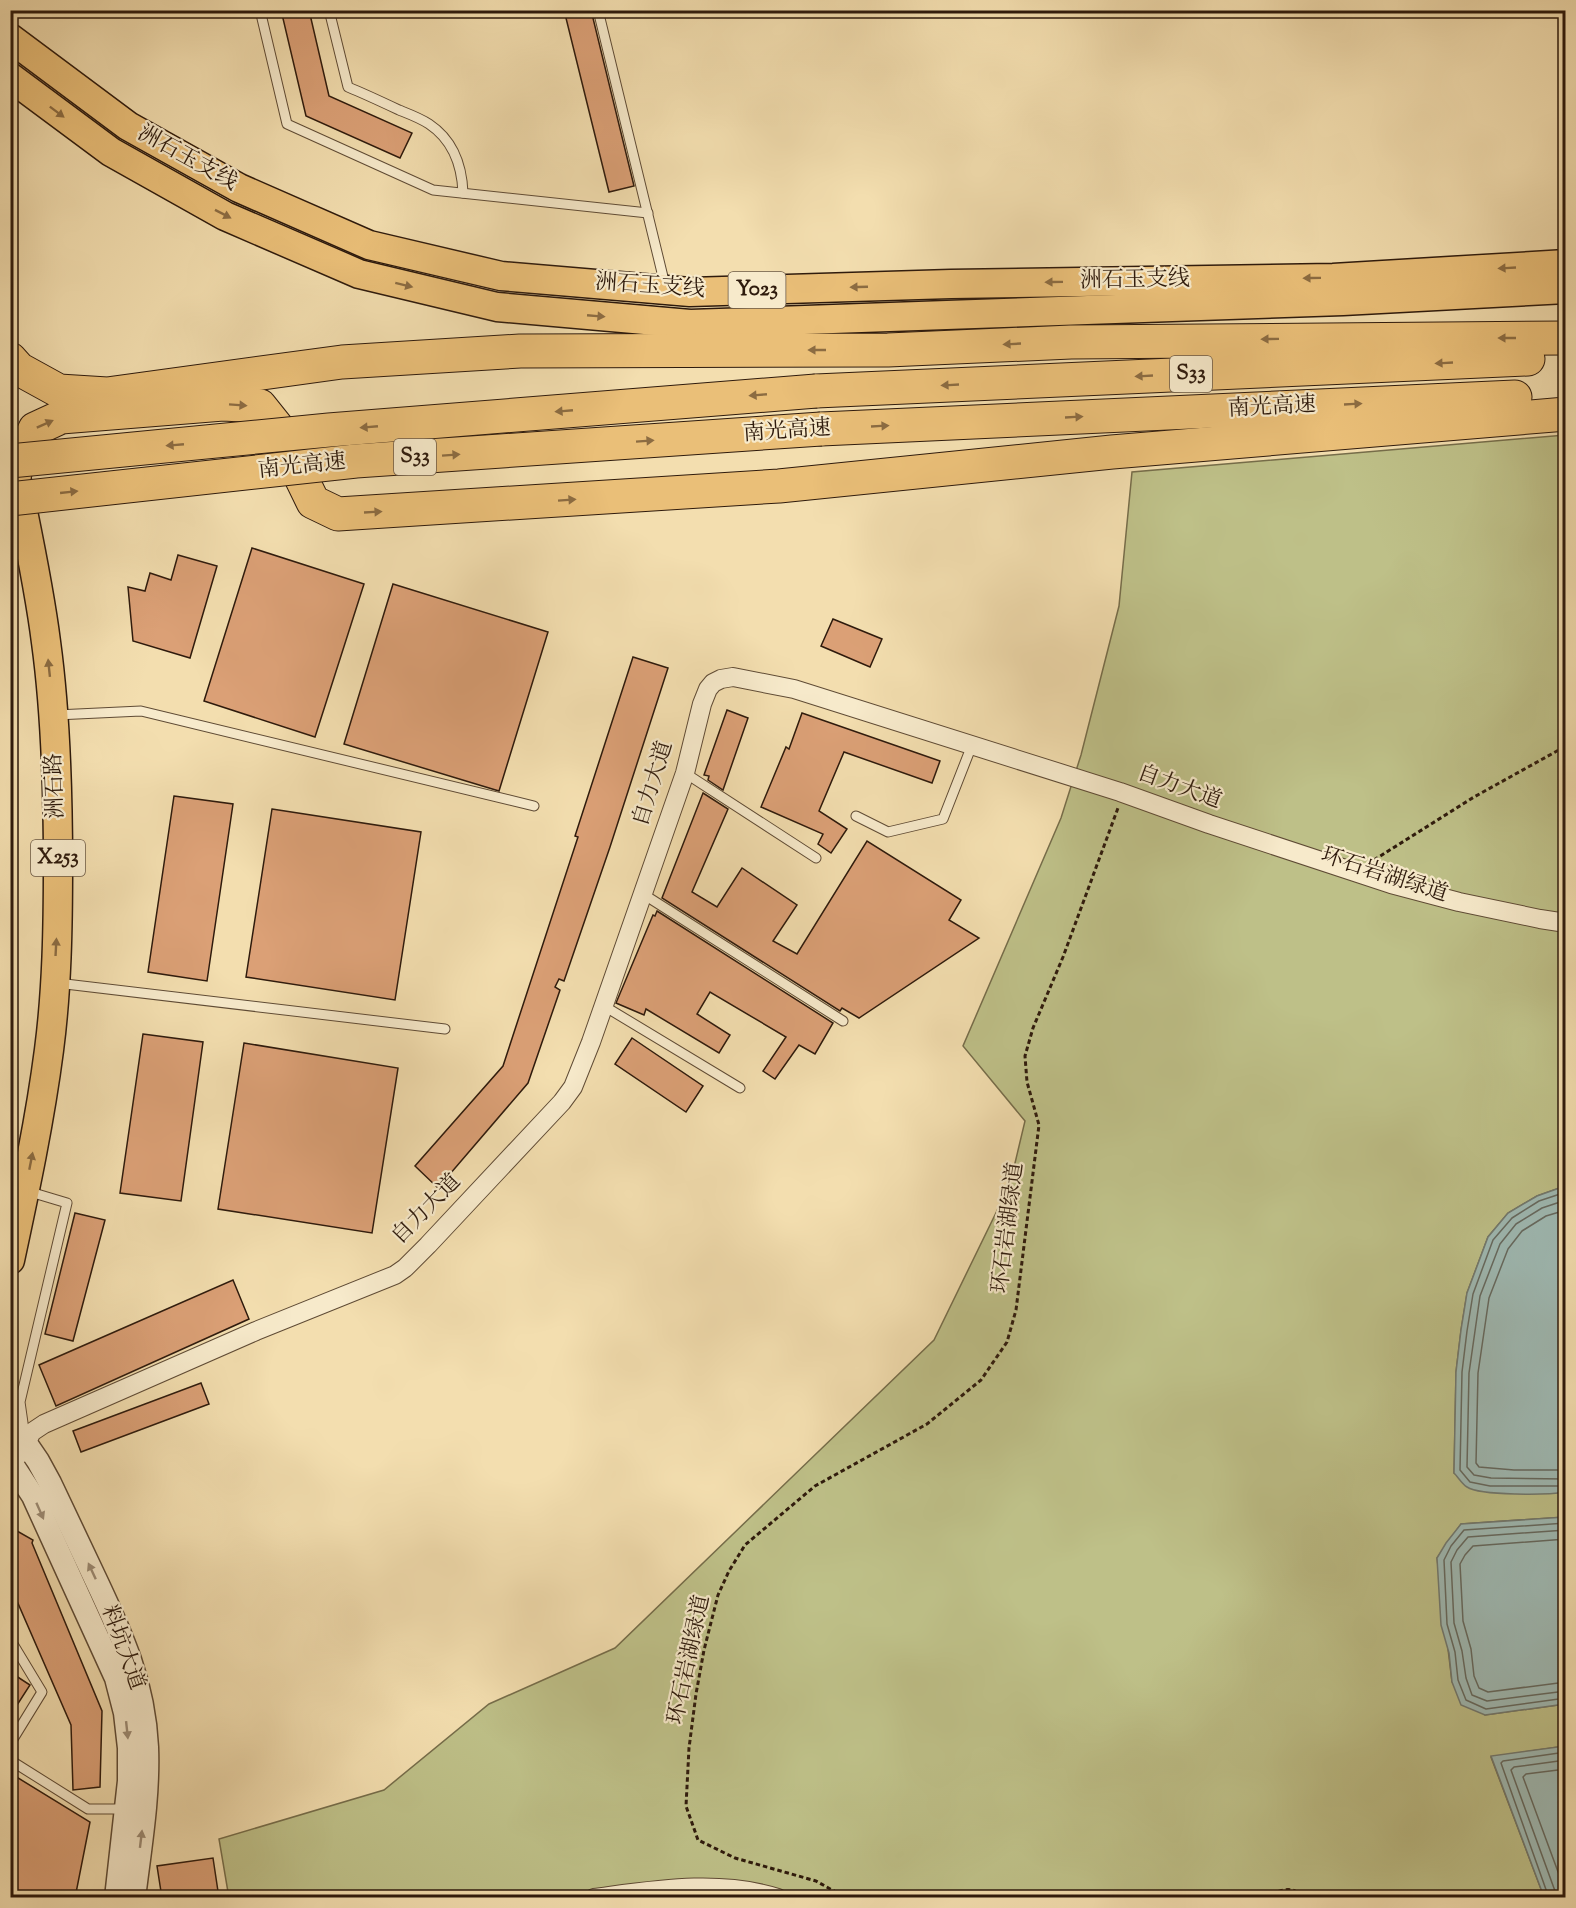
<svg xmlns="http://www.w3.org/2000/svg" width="1576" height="1908" font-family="'Sorts Mill Goudy','Noto Serif SC',serif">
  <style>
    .green { fill: #bec088; stroke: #766d4a; stroke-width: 1.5 }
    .water { fill: #9fbab4; stroke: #727a71; stroke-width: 1.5 }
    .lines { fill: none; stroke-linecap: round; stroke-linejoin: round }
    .shore { stroke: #666a60; stroke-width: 1.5 }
    .building { fill: #dba076; stroke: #2e1a0c; stroke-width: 1.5 }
    .service-casing { stroke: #5f4b35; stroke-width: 11 }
    .minor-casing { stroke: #5f4b35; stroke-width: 20 }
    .tertiary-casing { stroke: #5f4b35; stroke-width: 25 }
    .primary-casing { stroke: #2e1a0c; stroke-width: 31 }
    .motorway-casing { stroke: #2e1a0c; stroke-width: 35 }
    .path { stroke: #2e1a0c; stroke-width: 3; stroke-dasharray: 4.5 3; stroke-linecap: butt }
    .service { stroke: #f7eacb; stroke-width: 9 }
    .minor { stroke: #f7eacb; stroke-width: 18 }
    .tertiary { stroke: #f7eacb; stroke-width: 22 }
    .primary { stroke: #eabf78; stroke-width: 28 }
    .motorway { stroke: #eabf78; stroke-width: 33 }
    .motorway-bridge-casing { stroke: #2e1a0c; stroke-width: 35; stroke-linecap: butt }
    .motorway-bridge { stroke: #eabf78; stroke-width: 33 }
    .oneway { fill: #8c6c42 }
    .oneway2 { fill: #9d8c75 }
    .labels { text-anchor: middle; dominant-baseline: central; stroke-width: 4.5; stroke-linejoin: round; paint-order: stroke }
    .shield { fill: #f7eacb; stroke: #6a5845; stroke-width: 1.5 }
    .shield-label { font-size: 21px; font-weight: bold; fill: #2e1a0c }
    .street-label { font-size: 22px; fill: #2e1a0c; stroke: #f7eacb }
  </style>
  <rect width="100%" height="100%" fill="#f3deaf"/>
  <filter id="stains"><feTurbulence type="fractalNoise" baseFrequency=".00333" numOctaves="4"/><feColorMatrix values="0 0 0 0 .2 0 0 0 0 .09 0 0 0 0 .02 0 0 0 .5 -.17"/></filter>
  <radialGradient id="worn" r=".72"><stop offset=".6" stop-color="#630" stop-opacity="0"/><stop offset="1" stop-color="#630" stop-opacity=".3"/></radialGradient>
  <path class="green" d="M1565,435v751l-28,10 -29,17 -20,24 -21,56 -6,37 -5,42 -2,101 35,19 47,1 29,-1v25l-104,7 -24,34 15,124 33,33 80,-11v42l-74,11 53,140 -749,1 -67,-17 -77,2 -89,15h-333l-10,-59 165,-49 105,-86 126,-56 319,-308 76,-156 15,-63 -62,-75 98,-228 20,-63 38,-149 13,-134z"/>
  <g class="water">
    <path d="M1565,1186v306c-17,3 -84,4 -98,-5 -5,-3 -9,-10 -13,-14l2,-101 5,-42 6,-37 21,-56 20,-24 29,-17z"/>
    <path d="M1565,1517v187l-80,11 -24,-10 -9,-23 -3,-29 -8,-28 -4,-67 9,-15 15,-19z"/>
    <path d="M1565,1746v151h-21l-53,-141z"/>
  </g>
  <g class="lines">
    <g class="shore">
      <path d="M1566,1192l-27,9 -27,17 -19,22 -20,54 -6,37 -5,41 -2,98 10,12 20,4h76"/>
      <path d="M1566,1200l-24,8 -26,16 -16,20 -20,52 -11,77 -2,94 7,8 17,3 75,1"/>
      <path d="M1566,1210l-20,6 -24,15 -14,18 -19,49 -11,75 -2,90 3,4 35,3h52"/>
      <path d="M1566,1523l-102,7 -13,16 -7,14 3,64 8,28 3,28 8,20 20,9 80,-11"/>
      <path d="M1566,1530l-98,7 -11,13 -6,12 3,61 8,28 4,27 6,17 15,6 79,-10"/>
      <path d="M1566,1539l-93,7 -8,9 -5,9 3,57 8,28 3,27 5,12 9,4 78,-10"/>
      <path d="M1549,1898l-48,-135 2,-2 63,-9"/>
      <path d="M1556,1898l-1,-7 -44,-121 3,-3 52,-7"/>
      <path d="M1565,1898l-1,-10 -41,-111 3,-3 40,-5"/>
    </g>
  </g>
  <g class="building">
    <path d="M281,10h28l20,86 83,37 -12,25 -94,-42z"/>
    <path d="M564,10h27l43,176 -25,6z"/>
    <path d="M252,548l112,36 -49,153 -111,-36z"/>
    <path d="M178,555l39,11 -27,92 -57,-17 -5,-54 17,4 5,-18 21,7z"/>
    <path d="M393,584l155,48 -49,159 -155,-47z"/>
    <path d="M833,619l49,20 -12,28 -49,-21z"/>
    <path d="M633,657l35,11 -58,179 -46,134 -5,-2 -4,8 5,3 -32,93 -90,105 -23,-22 88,-100 75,-229 -3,-1z"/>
    <path d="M727,710l21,8 -25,72 -15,-10 1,-4 -5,-1z"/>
    <path d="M802,713l138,48 -8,22 -88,-31 -25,59 28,18 -16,24 -13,-9 5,-10 -62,-27 25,-60 3,2z"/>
    <path d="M703,793l25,16 -36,83 25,15 25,-39 55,37 -24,36 24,13 70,-113 94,59 -12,20 30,18 -120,80 -17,-10 -2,3 -178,-113z"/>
    <path d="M174,796l59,8 -26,177 -59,-9z"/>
    <path d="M272,809l149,23 -26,168 -149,-23z"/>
    <path d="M657,911l176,112 -18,31 -16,-9 -24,34 -12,-8 23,-34 -76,-45 -13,22 33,21 -11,18 -73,-44 -2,6 -28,-12 37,-88 2,1z"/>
    <path d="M143,1034l60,8 -22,159 -61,-8z"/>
    <path d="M632,1038l71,48 -17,26 -71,-48z"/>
    <path d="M244,1043l154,25 -26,165 -154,-24z"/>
    <path d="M75,1213l30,7 -32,121 -28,-7z"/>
    <path d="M233,1280l16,39 -193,87 -17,-41z"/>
    <path d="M201,1383l8,21 -128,48 -8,-21z"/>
    <path d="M10,1527l23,13 -1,3 70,168 -2,76 -27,3 -2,-65 -61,-140z"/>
    <path d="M10,1672l20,13 -20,31z"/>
    <path d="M10,1773l80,49 -15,76h-53l-12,-7z"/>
    <path d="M213,1858l6,40h-57l-5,-32z"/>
  </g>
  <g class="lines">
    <g class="service-casing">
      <g id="service">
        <path d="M260,10l27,114 146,66 215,23"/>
        <path d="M329,10l19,77c17,7 34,15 51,23 10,4 21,8 30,14 24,16 33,42 34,69"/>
        <path d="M598,10l67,275"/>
        <path d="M56,715l85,-4 393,95"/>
        <path d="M685,773l131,85"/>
        <path d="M856,816l32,16 55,-13 29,-74"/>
        <path d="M643,894l200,127"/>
        <path d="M57,983l388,46"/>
        <path d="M604,1006l136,82"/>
        <path d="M24,1430l-4,-28 47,-199 -40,-12"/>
        <path d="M10,1639l32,53 -32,52"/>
        <path d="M10,1760l78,49h38"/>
      </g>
    </g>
    <g class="minor-casing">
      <g id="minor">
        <path d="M20,1454l12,-22 12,-8 212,-93 139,-56 10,-7 23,-23 134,-143 11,-15 18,-45 94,-269 17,-69 6,-15 5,-6 8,-4 12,-2 61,12 326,103 89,32 182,60 68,18 81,17 26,4"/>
        <path d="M594,1898c61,-8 124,-19 184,0"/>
      </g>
    </g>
    <g class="tertiary-casing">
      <g id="tertiary">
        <path d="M10,1420l28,41 12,22c15,32 30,64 45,95 27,57 49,105 52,169 2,50 -7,101 -13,151"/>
        <path d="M10,1461l23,35 83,182 9,35 4,35v33l-13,117"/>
      </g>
    </g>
    <g class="primary-casing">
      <g id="primary">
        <path d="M10,38l118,88 111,62 130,57 132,31 189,16 261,-8 382,-6 233,-14"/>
        <path d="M10,77l101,75 114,64 134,58 138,33 193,17 653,-23 223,-12"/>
        <path d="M10,1260c15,-70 30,-140 39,-210 8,-61 9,-124 9,-186 0,-74 -2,-149 -12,-222 -7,-56 -19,-110 -30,-165"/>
      </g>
    </g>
    <g class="motorway-casing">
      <g id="motorway">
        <path d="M10,359l9,10 40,22 48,3 235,-32 178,-11 368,-1 183,-8 495,-4"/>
        <path d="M816,391l712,-32"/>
        <path d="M821,429l694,-32"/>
        <path d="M15,472l20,-43 26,-12 162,-13 37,2 16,20 37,76 25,12 441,-28 333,-34 454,-38"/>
      </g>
    </g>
    <g class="path">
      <path d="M1374,860l100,-63 92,-51"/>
      <path d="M840,1898l1,-3 -25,-14 -81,-23 -37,-18 -12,-34 3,-58 7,-54 8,-44 14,-55 11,-24 16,-26 70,-59 112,-62 54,-44 26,-38 9,-32 23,-185 -12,-43 -2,-26 8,-28 30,-71 55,-149"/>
      <path d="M1265,1898c13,-7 27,-15 38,0"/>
    </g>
    <use href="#service" class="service"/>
    <use href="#minor" class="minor"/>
    <use href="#tertiary" class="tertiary"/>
    <use href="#primary" class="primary"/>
    <use href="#motorway" class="motorway"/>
    <g class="motorway-bridge-casing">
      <g id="motorway-bridge">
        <path d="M10,461l319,-31 487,-39"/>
        <path d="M10,499l346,-38 465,-32"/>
      </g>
    </g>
    <use href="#motorway-bridge" class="motorway-bridge"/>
  </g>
  <defs><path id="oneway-solid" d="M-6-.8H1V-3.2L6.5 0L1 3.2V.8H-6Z" transform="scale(1.5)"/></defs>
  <g class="oneway">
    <use href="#oneway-solid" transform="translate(57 112) rotate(37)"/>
    <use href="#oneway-solid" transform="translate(223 214) rotate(27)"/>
    <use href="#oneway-solid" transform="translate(1507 268) rotate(177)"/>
    <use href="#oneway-solid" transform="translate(1312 278) rotate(179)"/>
    <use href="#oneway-solid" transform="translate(1054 282) rotate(179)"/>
    <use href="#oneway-solid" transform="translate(404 285) rotate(14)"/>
    <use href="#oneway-solid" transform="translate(859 287) rotate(178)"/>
    <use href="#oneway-solid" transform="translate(596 316) rotate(5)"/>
    <use href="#oneway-solid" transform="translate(1507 338) rotate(180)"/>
    <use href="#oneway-solid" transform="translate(1270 339) rotate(179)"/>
    <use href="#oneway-solid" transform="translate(1012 344) rotate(177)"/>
    <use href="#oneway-solid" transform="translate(817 350) rotate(180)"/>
    <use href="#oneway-solid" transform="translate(1444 363) rotate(177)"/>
    <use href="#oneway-solid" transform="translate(1144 376) rotate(177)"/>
    <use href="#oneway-solid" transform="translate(950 385) rotate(177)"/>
    <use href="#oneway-solid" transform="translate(758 395) rotate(175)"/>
    <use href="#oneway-solid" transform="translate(1353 404) rotate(-3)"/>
    <use href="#oneway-solid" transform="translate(238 405) rotate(4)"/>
    <use href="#oneway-solid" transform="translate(564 411) rotate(175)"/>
    <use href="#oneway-solid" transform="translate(1074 417) rotate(-3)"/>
    <use href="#oneway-solid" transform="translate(45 424) rotate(-24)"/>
    <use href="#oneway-solid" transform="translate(880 426) rotate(-3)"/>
    <use href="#oneway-solid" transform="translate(369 427) rotate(175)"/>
    <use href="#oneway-solid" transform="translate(645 441) rotate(-4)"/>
    <use href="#oneway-solid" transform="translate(175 445) rotate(175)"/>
    <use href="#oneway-solid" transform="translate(451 455) rotate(-4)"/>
    <use href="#oneway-solid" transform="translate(69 492) rotate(-6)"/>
    <use href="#oneway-solid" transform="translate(567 500) rotate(-4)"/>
    <use href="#oneway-solid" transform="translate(373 512) rotate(-3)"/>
    <use href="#oneway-solid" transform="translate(49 668) rotate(-96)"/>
    <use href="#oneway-solid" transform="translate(56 947) rotate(-87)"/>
    <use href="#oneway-solid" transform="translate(31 1161) rotate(-79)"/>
  </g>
  <g class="oneway2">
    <use href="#oneway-solid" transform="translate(40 1511) rotate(66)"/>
    <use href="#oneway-solid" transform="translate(92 1571) rotate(-115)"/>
    <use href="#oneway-solid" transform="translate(127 1730) rotate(84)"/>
    <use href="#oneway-solid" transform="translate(141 1839) rotate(-83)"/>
  </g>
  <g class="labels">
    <g class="shield">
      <rect x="728.5" y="272" width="57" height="36" rx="4.5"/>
      <rect x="1170" y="356" width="42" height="36" rx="4.5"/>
      <rect x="394" y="439" width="42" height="36" rx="4.5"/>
      <rect x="31" y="840" width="54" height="36" rx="4.5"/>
    </g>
    <g class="shield-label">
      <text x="757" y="290">Y023</text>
      <text x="1191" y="374">S33</text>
      <text x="415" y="457">S33</text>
      <text x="58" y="858">X253</text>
    </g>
    <g class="street-label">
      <text transform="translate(187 159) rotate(29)">洲石玉支线</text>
      <text transform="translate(1135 281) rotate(-1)">洲石玉支线</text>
      <text transform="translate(650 287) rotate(4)">洲石玉支线</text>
      <text transform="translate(1272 408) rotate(-3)">南光高速</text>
      <text transform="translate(787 432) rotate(-4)">南光高速</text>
      <text transform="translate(302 467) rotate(-6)">南光高速</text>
      <text transform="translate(654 784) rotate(-73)">自力大道</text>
      <text transform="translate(56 786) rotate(-92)">洲石路</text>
      <text transform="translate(1179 788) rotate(20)">自力大道</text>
      <text transform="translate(1384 876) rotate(18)">环石岩湖绿道</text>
      <text transform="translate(427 1210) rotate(-46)">自力大道</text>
      <text transform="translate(1009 1228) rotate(-83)">环石岩湖绿道</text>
      <text transform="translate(122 1648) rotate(70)">料坑大道</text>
      <text transform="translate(690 1660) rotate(-78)">环石岩湖绿道</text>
    </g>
  </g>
  <rect width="1576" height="1908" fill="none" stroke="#f3deaf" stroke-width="36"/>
  <rect x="12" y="12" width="1552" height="1884" fill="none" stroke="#2e1a0c" stroke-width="3"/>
  <rect x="18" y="18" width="1540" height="1872" fill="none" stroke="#2e1a0c" stroke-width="1.5"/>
  <rect width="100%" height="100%" filter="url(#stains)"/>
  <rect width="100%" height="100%" fill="url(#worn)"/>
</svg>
